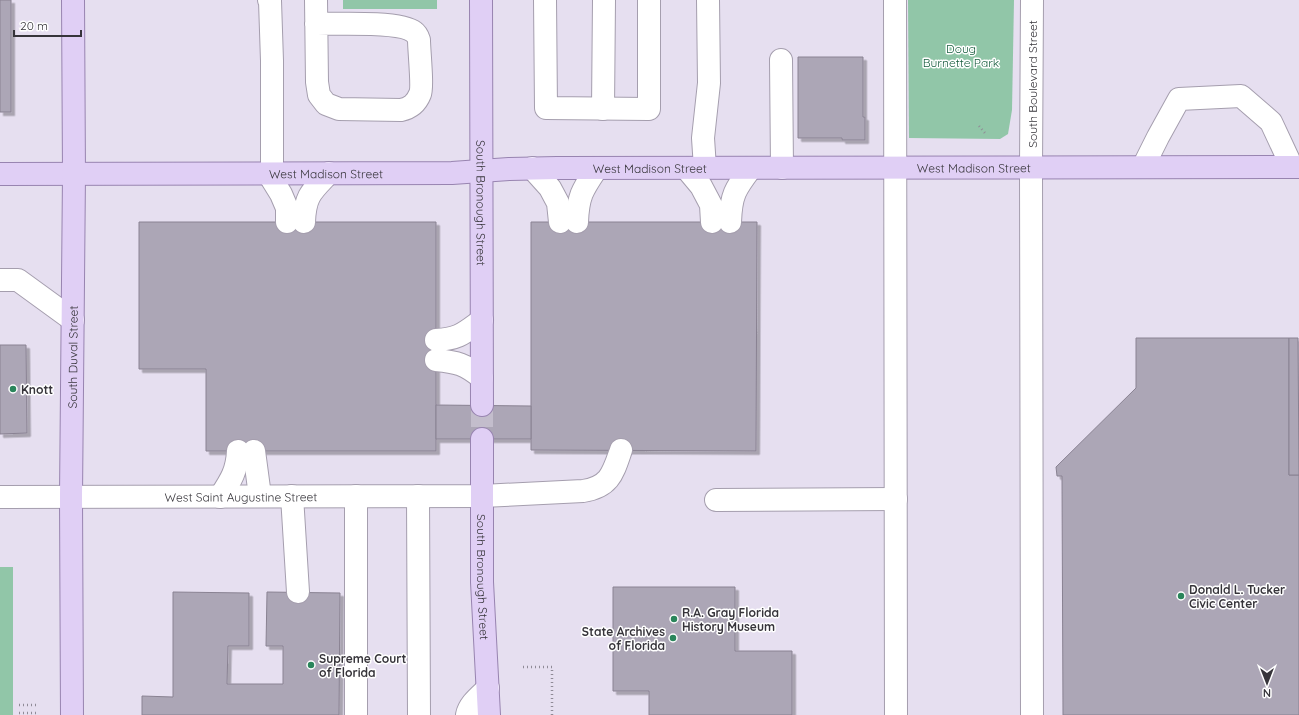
<svg xmlns="http://www.w3.org/2000/svg" width="1299" height="715" font-family="Quicksand,sans-serif">
  <style>
    .green { fill: #91c6a8 }
    .building { fill: #aca6b6; stroke: #898292; filter: url(#shadow) }
    .lines { fill: none; stroke-linecap: round; stroke-linejoin: round }
    .major-tunnel { stroke: #c3bdcc; stroke-width: 22; stroke-dasharray: 22 11; stroke-linecap: butt }
    .minor-casing { stroke: #a59eae; stroke-width: 24 }
    .major-casing { stroke: #9884b0; stroke-width: 24 }
    .path { stroke: #908b97; stroke-width: 2.5; stroke-dasharray: 1 3; stroke-linecap: butt }
    .minor { stroke: #fff; stroke-width: 22 }
    .major { stroke: #e0cff5; stroke-width: 22 }
    .poi-dot { fill: #2a855b; stroke: #fff; stroke-width: 1.5 }
    .labels { text-anchor: middle; dominant-baseline: central; stroke-width: 3; stroke-linejoin: round; paint-order: stroke }
    .park-label { font-size: 12px; fill: #175d3e; stroke: #fff }
    .street-label { font-size: 12px; fill: #36343a; stroke: #fff }
    .poi-label { font-size: 12px; font-weight: bold; fill: #36343a; stroke: #fff; text-anchor: start }
  </style>
  <defs>
    <filter id="shadow"><feDropShadow dx="3.5" dy="3.5" stdDeviation="0" flood-color="#0004"/></filter>
  </defs>
  <rect width="100%" height="100%" fill="#e6dff0"/>
  <g class="green">
    <rect x="343" y="0" width="94" height="9"/>
    <path d="M908,0h106l-2,110 -4,24 -8,5 -91,-1z"/>
    <rect x="0" y="567" width="13" height="148"/>
  </g>
  <g class="building">
    <rect x="0" y="0" width="11" height="112"/>
    <path d="M798,57h65v60h2v23h-23v-2h-44z"/>
    <path d="M139,222h297v229h-230v-82h-67z"/>
    <path d="M531,222h226l-1,229 -225,-1z"/>
    <path d="M1136,338h153v137h10v240h-236l-1,-239h-5l-1,-9 80,-79z"/>
    <path d="M1289,338h9l1,137h-10z"/>
    <path d="M0,345h26l1,88 -27,1z"/>
    <path d="M436,405l95,1v33h-95z"/>
    <path d="M613,587h122v64h57v64h-143v-24h-36z"/>
    <path d="M173,592l76,1v53h-21l-1,38h56v-38h-17l1,-54 73,1 -1,122h-197v-19l31,1z"/>
  </g>
  <g class="lines">
    <path class="major-tunnel" d="M482,405v34"/>
    <g class="minor-casing">
      <g id="minor">
        <path d="M269,0l1,1 2,60v112"/>
        <path d="M316,0l1,82 2,13 7,9 13,5 62,1c9,-2 15,-6 19,-16 3,-7 -1,-44 -1,-54 -1,-3 -2,-6 -5,-8 -13,-11 -78,-8 -98,-8"/>
        <path d="M545,0l1,108 103,1v-109"/>
        <path d="M895,0l1,715"/>
        <path d="M1032,0l-1,168 1,547"/>
        <path d="M781,60l1,108"/>
        <path d="M603,109l1,-109"/>
        <path d="M1143,167l15,-30 21,-38 62,-3 30,26 21,45"/>
        <path d="M532,168l18,20 8,15 2,19"/>
        <path d="M686,168l15,18 10,19 1,17"/>
        <path d="M705,168l-2,-30 6,-55 -1,-83"/>
        <path d="M268,173l13,21 6,14v14"/>
        <path d="M304,222c1,-27 8,-31 25,-49"/>
        <path d="M577,222c1,-27 6,-33 20,-54"/>
        <path d="M730,222c1,-27 5,-33 21,-54"/>
        <path d="M0,280h18l55,40"/>
        <path d="M436,340c23,-1 28,-7 46,-20"/>
        <path d="M436,360c21,2 29,4 46,18"/>
        <path d="M254,451l6,45"/>
        <path d="M292,496l6,96"/>
        <path d="M356,496v219"/>
        <path d="M418,496l1,219"/>
        <path id="s1" d="M0,497l482,-1 101,-5c27,-4 30,-18 38,-41"/>
        <path d="M220,497c11,-17 17,-26 18,-46"/>
        <path d="M716,500l180,-1"/>
        <path d="M467,715c2,-11 13,-19 21,-27"/>
      </g>
    </g>
    <g class="major-casing">
      <g id="major">
        <path id="s2" d="M481,0l1,405"/>
        <path id="s3" d="M0,174l452,-1 57,-4 48,-1 742,-1"/>
        <path id="s4" d="M482,439v143l7,133"/>
        <path id="s5" d="M72,715l-1,-218 3,-323 -1,-174"/>
      </g>
    </g>
    <g class="path">
      <path d="M979,126l6,7"/>
      <path d="M523,667h29v48"/>
      <path d="M19,705h17"/>
      <path d="M19,713h17"/>
    </g>
    <use href="#minor" class="minor"/>
    <use href="#major" class="major"/>
  </g>
  <g class="poi-dot">
    <circle cx="13" cy="389" r="4"/>
    <circle cx="1181" cy="596" r="4"/>
    <circle cx="674" cy="619" r="4"/>
    <circle cx="673" cy="638" r="4"/>
    <circle cx="311" cy="665" r="4"/>
  </g>
  <g class="labels">
    <g class="park-label">
      <text x="961" y="48">Doug<tspan x="961" dy="14">Burnette Park</tspan></text>
    </g>
    <g class="street-label">
      <text transform="translate(1032 84) rotate(-90)">South Boulevard Street</text>
      <text stroke="none"><textPath href="#s3" startOffset="650">West Madison Street</textPath></text>
      <text stroke="none"><textPath href="#s3" startOffset="974">West Madison Street</textPath></text>
      <text stroke="none"><textPath href="#s3" startOffset="326">West Madison Street</textPath></text>
      <text stroke="none"><textPath href="#s2" startOffset="203">South Bronough Street</textPath></text>
      <text stroke="none"><textPath href="#s5" startOffset="358">South Duval Street</textPath></text>
      <text stroke="none"><textPath href="#s1" startOffset="241">West Saint Augustine Street</textPath></text>
      <text stroke="none"><textPath href="#s4" startOffset="138">South Bronough Street</textPath></text>
    </g>
    <g class="poi-label">
      <text x="21" y="389">Knott</text>
      <text x="1189" y="589">Donald L. Tucker<tspan x="1189" dy="14">Civic Center</tspan></text>
      <text x="682" y="612">R.A. Gray Florida<tspan x="682" dy="14">History Museum</tspan></text>
      <text x="665" y="631" text-anchor="end">State Archives<tspan x="665" dy="14">of Florida</tspan></text>
      <text x="319" y="658">Supreme Court<tspan x="319" dy="14">of Florida</tspan></text>
    </g>
  </g>
  <g transform="translate(1267 683) rotate(180)" stroke="#ffffff" stroke-width="3" paint-order="stroke">
  <path d="M0-3L7 15L0 10L-7 15Z" fill="#36343a"/>
  <text y="-6" font-size="11" font-weight="bold" text-anchor="middle" fill="#36343a">N</text>
  </g>
  <path d="M14 30v6h67v-6" fill="none" stroke="#36343a" stroke-width="2"/>
  <text x="20" y="30" font-size="12" fill="#36343a" stroke="#ffffff" stroke-width="3" paint-order="stroke">20 m</text>
</svg>
